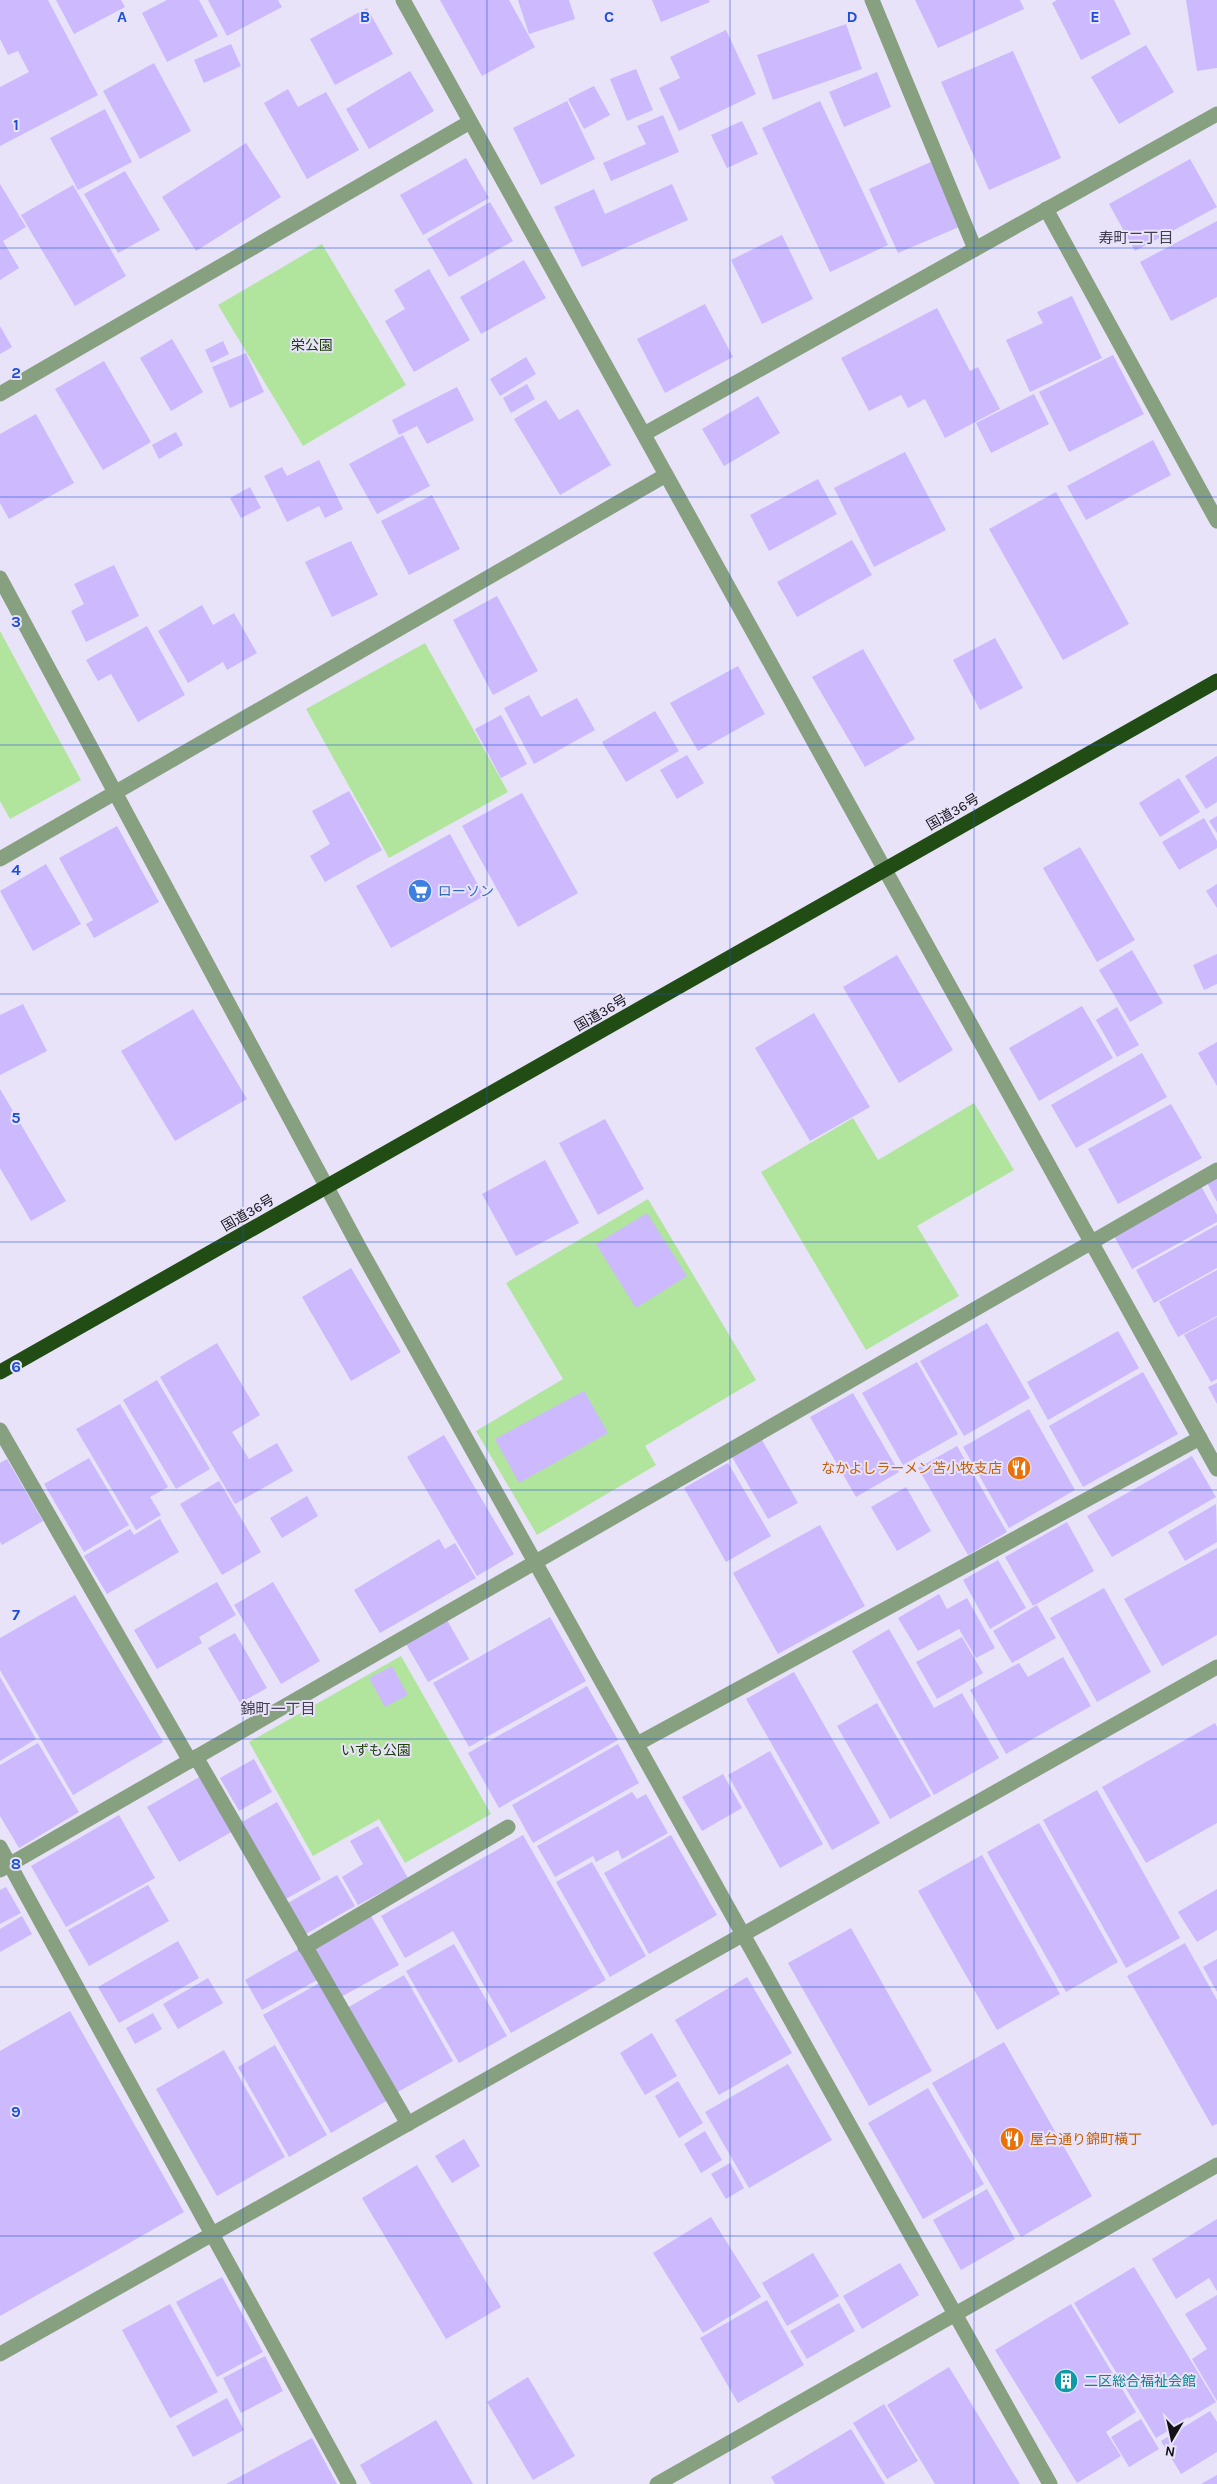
<svg xmlns="http://www.w3.org/2000/svg" width="1217" height="2484" font-family="Karla,'Noto Sans JP',sans-serif">
  <style>
    .green { fill: #b1e59e }
    .building { fill: #ccb9fe }
    .lines { fill: none; stroke-linecap: round; stroke-linejoin: round }
    .lane { stroke: #86a080; stroke-width: 15 }
    .street { stroke: #86a080; stroke-width: 15 }
    .highway { stroke: #214d14; stroke-width: 15 }
    .grid { fill: none; stroke: #1d4ed8; stroke-width: 1; stroke-opacity: 0.55 }
    .labels { text-anchor: middle; dominant-baseline: central; stroke-width: 4; stroke-linejoin: round; paint-order: stroke }
    .park-label { font-size: 14px; fill: #1c410a; stroke: #e8e3f9 }
    .street-label { font-size: 14px; fill: #141219; stroke: #e8e3f9 }
    .shop-label { font-size: 14px; fill: #366cbe; stroke: #e8e3f9; text-anchor: start }
    .food-label { font-size: 14px; fill: #c56008; stroke: #e8e3f9; text-anchor: end }
    .culture-label { font-size: 14px; fill: #0d838f; stroke: #e8e3f9; text-anchor: start }
    .neighbourhood-label { font-size: 15px; fill: #423d4f; stroke: #e8e3f9 }
    .grid-label { font-size: 16px; text-anchor: middle; font-weight: bold; fill: #1d4ed8; stroke: #e8e3f9; stroke-width: 4; stroke-linejoin: round; paint-order: stroke }
  </style>
  <rect width="100%" height="100%" fill="#e8e3f9"/>
  <g class="green">
    <path d="M322,244l84,141 -103,61 -85,-141z"/>
    <path d="M0,631l81,149 -71,39 -10,-18z"/>
    <path d="M425,643l83,149 -119,66 -83,-149z"/>
    <path d="M974,1103l40,67 -97,56 42,70 -93,54 -105,-178 92,-54 25,42z"/>
    <path d="M648,1199l108,181 -111,66 11,19 -119,70 -61,-104 87,-52 -57,-96z"/>
    <path d="M401,1656l90,158 -86,49 -26,-44 -66,37 -64,-114z"/>
  </g>
  <g class="building">
    <path d="M0,0h48l50,95 -98,51v-59l29,-15 -11,-21 -10,4 -8,-16z"/>
    <path d="M56,0h65l4,7 -51,27z"/>
    <path d="M167,0h32l19,36 -51,26 -25,-49z"/>
    <path d="M208,0h70l4,7 -55,29z"/>
    <path d="M440,0h69l26,47 -53,29z"/>
    <path d="M518,0h51l6,19 -46,15z"/>
    <path d="M652,0h57l1,2 -49,20z"/>
    <path d="M915,0h105l4,9 -86,39z"/>
    <path d="M1057,0h57l17,34 -50,26 -29,-57z"/>
    <path d="M1186,0h31v68l-20,3z"/>
    <path d="M367,8l26,46 -58,31 -25,-46z"/>
    <path d="M846,24l16,45 -89,31 -16,-45z"/>
    <path d="M726,30l30,64 -77,37 -20,-43 21,-10 -10,-21z"/>
    <path d="M231,44l10,22 -37,17 -10,-23z"/>
    <path d="M1146,45l28,47 -55,32 -28,-47z"/>
    <path d="M1013,51l48,107 -72,32 -48,-108z"/>
    <path d="M154,63l37,68 -51,28 -37,-68z"/>
    <path d="M636,69l17,41 -26,11 -17,-42z"/>
    <path d="M410,71l24,40 -65,38 -23,-40z"/>
    <path d="M877,72l14,35 -47,20 -15,-35z"/>
    <path d="M594,86l16,29 -26,14 -16,-30z"/>
    <path d="M288,89l10,18 28,-15 33,58 -52,29 -43,-76z"/>
    <path d="M567,101l28,58 -54,26 -28,-57z"/>
    <path d="M820,101l68,144 -58,27 -68,-144z"/>
    <path d="M105,109l27,53 -54,28 -28,-52z"/>
    <path d="M663,115l16,37 -68,29 -8,-18 43,-19 -9,-18z"/>
    <path d="M742,121l16,33 -31,14 -16,-33z"/>
    <path d="M246,143l35,54 -85,54 -34,-54z"/>
    <path d="M466,158l23,40 -66,37 -23,-40z"/>
    <path d="M1190,159l27,48 -82,44 -26,-47z"/>
    <path d="M931,162l28,65 -61,26 -29,-64z"/>
    <path d="M125,171l35,59 -42,23 -34,-59z"/>
    <path d="M0,184l26,43 -23,14 16,27 -19,12z"/>
    <path d="M672,184l16,36 -106,47 -28,-60 40,-18 11,25z"/>
    <path d="M73,185l53,91 -51,30 -54,-91z"/>
    <path d="M490,202l23,39 -64,36 -22,-38z"/>
    <path d="M1217,221v76l-46,24 -31,-59z"/>
    <path d="M782,235l31,64 -51,25 -31,-64z"/>
    <path d="M524,260l22,38 -65,36 -21,-37z"/>
    <path d="M429,269l41,71 -56,32 -29,-51 20,-12 -11,-19z"/>
    <path d="M1072,296l30,62 -72,34 -24,-52 37,-17 -6,-11z"/>
    <path d="M705,304l28,53 -68,36 -28,-54z"/>
    <path d="M937,308l33,63 8,-4 22,42 -55,29 -20,-39 -17,9 -7,-13 -32,16 -28,-53z"/>
    <path d="M0,326l12,21 -12,7z"/>
    <path d="M172,339l31,53 -32,19 -31,-53z"/>
    <path d="M223,341l6,13 -18,9 -6,-13z"/>
    <path d="M246,353l18,39 -34,16 -18,-41z"/>
    <path d="M1113,355l31,59 -75,38 -30,-60z"/>
    <path d="M526,357l10,17 -36,22 -10,-17z"/>
    <path d="M104,361l47,81 -48,28 -48,-81z"/>
    <path d="M527,384l8,15 -24,14 -8,-15z"/>
    <path d="M457,387l17,33 -47,24 -10,-18 -18,9 -7,-15z"/>
    <path d="M1034,394l15,30 -58,29 -15,-30z"/>
    <path d="M758,396l22,37 -56,33 -22,-37z"/>
    <path d="M546,400l13,20 19,-11 33,56 -51,30 -46,-76z"/>
    <path d="M36,414l38,69 -65,36 -9,-16v-69z"/>
    <path d="M176,432l7,13 -24,14 -7,-14z"/>
    <path d="M403,435l27,51 -53,28 -28,-50z"/>
    <path d="M1153,440l18,35 -85,45 -19,-34z"/>
    <path d="M905,452l41,78 -72,37 -40,-79z"/>
    <path d="M319,460l24,49 -18,9 -6,-12 -32,16 -23,-46 18,-9 5,9z"/>
    <path d="M818,479l19,35 -68,37 -19,-36z"/>
    <path d="M250,487l11,21 -20,10 -11,-20z"/>
    <path d="M1056,492l73,132 -66,36 -74,-131z"/>
    <path d="M432,495l28,54 -51,26 -28,-54z"/>
    <path d="M852,540l20,35 -75,42 -20,-35z"/>
    <path d="M351,541l27,54 -46,22 -27,-55z"/>
    <path d="M114,565l25,51 -53,26 -15,-31 13,-7 -10,-20z"/>
    <path d="M497,596l41,75 -45,24 -40,-75z"/>
    <path d="M202,605l11,20 21,-12 23,40 -30,17 -4,-8 -35,21 -30,-52z"/>
    <path d="M147,626l38,69 -47,27 -27,-48 -13,7 -12,-21z"/>
    <path d="M995,638l28,50 -43,22 -27,-50z"/>
    <path d="M863,649l52,90 -50,28 -53,-90z"/>
    <path d="M738,666l27,48 -67,37 -28,-48z"/>
    <path d="M529,695l12,22 36,-19 18,32 -61,34 -30,-56z"/>
    <path d="M655,711l24,40 -53,31 -24,-40z"/>
    <path d="M501,715l26,49 -26,14 -26,-49z"/>
    <path d="M687,755l17,28 -27,16 -17,-29z"/>
    <path d="M1217,756v46l-11,7 -21,-33z"/>
    <path d="M1179,778l21,34 -40,25 -21,-34z"/>
    <path d="M349,791l33,59 -57,32 -15,-26 20,-12 -18,-33z"/>
    <path d="M522,793l56,100 -60,34 -56,-101z"/>
    <path d="M1217,816v17l-8,-12z"/>
    <path d="M1204,818l13,23v7l-38,22 -17,-28z"/>
    <path d="M117,826l42,76 -65,36 -8,-14 7,-4 -34,-62z"/>
    <path d="M450,834l34,62 -93,52 -35,-62z"/>
    <path d="M1080,847l55,93 -38,22 -54,-94z"/>
    <path d="M46,864l35,60 -48,27 -33,-60z"/>
    <path d="M1217,884v24l-11,-17z"/>
    <path d="M1132,950l31,53 -33,19 -31,-52z"/>
    <path d="M1217,954v30l-13,6 -11,-25z"/>
    <path d="M897,955l56,95 -54,33 -56,-96z"/>
    <path d="M23,1004l24,47 -47,24v-60z"/>
    <path d="M1082,1006l31,52 -74,43 -30,-53z"/>
    <path d="M1117,1007l22,38 -22,12 -21,-37z"/>
    <path d="M193,1009l54,90 -72,42 -54,-90z"/>
    <path d="M814,1013l56,94 -60,34 -55,-93z"/>
    <path d="M1217,1042v44l-19,-33z"/>
    <path d="M1142,1053l25,44 -91,51 -25,-43z"/>
    <path d="M0,1089l66,112 -35,20 -31,-53z"/>
    <path d="M1171,1104l31,54 -84,46 -30,-55z"/>
    <path d="M605,1119l39,70 -46,26 -39,-72z"/>
    <path d="M545,1160l34,63 -63,33 -34,-62z"/>
    <path d="M1217,1177v25l-10,-19z"/>
    <path d="M1201,1186l16,29v7l-85,47 -19,-35z"/>
    <path d="M647,1213l40,63 -51,32 -40,-64z"/>
    <path d="M1217,1225v43l-63,35 -18,-33z"/>
    <path d="M351,1268l50,84 -50,29 -49,-84z"/>
    <path d="M1217,1270v46l-39,21 -19,-35z"/>
    <path d="M1217,1317v62l-6,3 -27,-47z"/>
    <path d="M987,1323l43,75 -66,38 -44,-75z"/>
    <path d="M1118,1331l21,37 -91,52 -21,-38z"/>
    <path d="M217,1343l43,72 -28,17 17,27 28,-16 16,28 -58,33 -75,-127z"/>
    <path d="M917,1362l41,72 -55,31 -41,-72z"/>
    <path d="M1143,1372l35,62 -95,53 -34,-61z"/>
    <path d="M157,1380l53,89 -34,20 -53,-89z"/>
    <path d="M1217,1383v21l-9,-17z"/>
    <path d="M584,1391l24,42 -89,50 -24,-44z"/>
    <path d="M853,1393l46,79 -43,25 -46,-80z"/>
    <path d="M120,1404l48,83 -18,10 11,18 -25,15 -60,-101z"/>
    <path d="M1029,1409l46,81 -66,38 -46,-81z"/>
    <path d="M444,1435l70,119 -37,22 -70,-119z"/>
    <path d="M762,1440l36,63 -30,16 -36,-62z"/>
    <path d="M957,1446l50,86 -39,23 -50,-87z"/>
    <path d="M1192,1456l24,41 -104,60 -25,-41z"/>
    <path d="M89,1458l40,67 -45,27 -40,-68z"/>
    <path d="M7,1459l36,62 -41,24 -2,-3v-79z"/>
    <path d="M728,1463l43,73 -45,26 -42,-74z"/>
    <path d="M219,1481l42,71 -39,23 -42,-71z"/>
    <path d="M906,1487l25,44 -34,20 -26,-44z"/>
    <path d="M307,1496l11,20 -36,22 -12,-20z"/>
    <path d="M1216,1504l1,38 -32,19 -17,-29z"/>
    <path d="M160,1519l19,33 -72,42 -23,-38 46,-27 4,6z"/>
    <path d="M1067,1522l27,49 -61,35 -28,-49z"/>
    <path d="M820,1525l45,81 -87,48 -45,-81z"/>
    <path d="M439,1539l6,10 10,-6 21,35 -96,55 -26,-43z"/>
    <path d="M1217,1548v87l-55,31 -38,-67z"/>
    <path d="M998,1560l28,48 -36,21 -27,-49z"/>
    <path d="M217,1582l19,33 -37,22 3,6 -45,26 -23,-39z"/>
    <path d="M273,1582l47,79 -39,23 -47,-79z"/>
    <path d="M1104,1588l47,84 -54,30 -47,-84z"/>
    <path d="M939,1594l8,15 20,-11 28,50 -19,10 -17,-29 -41,22 -20,-33z"/>
    <path d="M75,1595l88,147 -90,53 -73,-125v-32z"/>
    <path d="M1037,1605l19,33 -44,25 -19,-32z"/>
    <path d="M550,1617l36,64 -117,66 -36,-64z"/>
    <path d="M447,1620l22,39 -41,23 -22,-38z"/>
    <path d="M889,1629l45,79 28,-15 37,65 -65,37 -82,-144z"/>
    <path d="M235,1633l32,55 -27,15 -32,-55z"/>
    <path d="M962,1637l21,36 -46,26 -21,-37z"/>
    <path d="M1063,1657l28,49 -85,48 -36,-64 49,-27 9,14z"/>
    <path d="M392,1666l16,29 -23,12 -16,-29z"/>
    <path d="M794,1672l86,151 -48,27 -86,-151z"/>
    <path d="M0,1677l36,62 -36,22z"/>
    <path d="M587,1686l31,54 -119,68 -31,-55z"/>
    <path d="M877,1703l54,93 -41,23 -53,-93z"/>
    <path d="M1215,1723l2,4v96l-71,40 -44,-76z"/>
    <path d="M38,1743l41,69 -60,36 -19,-32v-51z"/>
    <path d="M618,1744l21,39 -106,60 -21,-38z"/>
    <path d="M770,1751l53,93 -43,24 -52,-93z"/>
    <path d="M254,1759l18,33 -33,19 -19,-33z"/>
    <path d="M723,1774l19,34 -40,23 -20,-34z"/>
    <path d="M201,1776l32,55 -54,31 -32,-55z"/>
    <path d="M1097,1790l83,148 -54,30 -83,-148z"/>
    <path d="M632,1792l5,7 9,-5 22,39 -46,26 -4,-9 -22,12 -3,-6 -38,21 -18,-31z"/>
    <path d="M277,1802l44,77 -35,20 -44,-77z"/>
    <path d="M119,1815l36,63 -89,49 -35,-61z"/>
    <path d="M1039,1823l79,139 -52,30 -79,-140z"/>
    <path d="M378,1826l30,52 -50,27 -16,-28 21,-13 -13,-23z"/>
    <path d="M523,1835l83,145 -95,53 -58,-102 -48,27 -24,-42z"/>
    <path d="M671,1835l46,80 -68,39 -45,-81z"/>
    <path d="M982,1855l78,139 -63,36 -79,-139z"/>
    <path d="M592,1862l54,94 -36,21 -54,-95z"/>
    <path d="M337,1875l18,31 -51,29 -18,-31z"/>
    <path d="M148,1885l21,36 -80,45 -21,-36z"/>
    <path d="M6,1887l15,26 -21,11v-34z"/>
    <path d="M1217,1889v41l-20,12 -19,-30z"/>
    <path d="M22,1916l10,18 -32,18v-23z"/>
    <path d="M371,1916l28,49 -60,33 -27,-48z"/>
    <path d="M851,1928l81,143 -63,35 -81,-143z"/>
    <path d="M178,1941l21,37 -80,45 -21,-36z"/>
    <path d="M1185,1943l32,57v124l-5,2 -85,-150z"/>
    <path d="M454,1944l53,92 -48,27 -53,-92z"/>
    <path d="M299,1949l18,31 -55,30 -17,-30z"/>
    <path d="M1217,1959v33l-14,-25z"/>
    <path d="M404,1975l49,86 -57,32 -49,-85z"/>
    <path d="M747,1977l45,76 -73,42 -44,-75z"/>
    <path d="M208,1978l15,25 -45,26 -15,-25z"/>
    <path d="M321,1982l67,118 -57,33 -68,-118z"/>
    <path d="M70,2011l114,201 -184,104v-265z"/>
    <path d="M153,2013l9,16 -27,15 -9,-16z"/>
    <path d="M652,2033l25,43 -32,19 -25,-42z"/>
    <path d="M1004,2042l88,154 -71,41 -89,-154z"/>
    <path d="M275,2045l52,90 -38,22 -51,-90z"/>
    <path d="M224,2050l61,107 -68,39 -61,-107z"/>
    <path d="M788,2064l44,76 -83,48 -44,-76z"/>
    <path d="M678,2081l25,42 -24,15 -24,-42z"/>
    <path d="M928,2088l56,96 -61,35 -55,-96z"/>
    <path d="M705,2131l17,29 -21,13 -17,-29z"/>
    <path d="M464,2139l16,27 -28,17 -17,-27z"/>
    <path d="M730,2163l14,25 -18,11 -15,-25z"/>
    <path d="M417,2165l84,142 -55,32 -84,-141z"/>
    <path d="M987,2189l28,50 -54,31 -28,-50z"/>
    <path d="M711,2217l50,80 -58,36 -50,-80z"/>
    <path d="M1217,2219v72l-8,-13 -33,21 -24,-40z"/>
    <path d="M813,2253l26,43 -52,30 -25,-43z"/>
    <path d="M900,2263l19,32 -57,34 -19,-33z"/>
    <path d="M1134,2267l82,135 -60,36 -82,-135z"/>
    <path d="M222,2277l41,75 -46,25 -41,-75z"/>
    <path d="M1217,2295v106l-25,-42 15,-10 -22,-35z"/>
    <path d="M767,2300l37,65 -66,38 -38,-65z"/>
    <path d="M839,2303l16,28 -48,28 -17,-28z"/>
    <path d="M170,2304l48,88 -48,26 -48,-88z"/>
    <path d="M1071,2304l65,108 -30,20 15,24 -44,27 -82,-133z"/>
    <path d="M265,2356l18,35 -42,22 -18,-35z"/>
    <path d="M949,2367l71,117h-85l-48,-79z"/>
    <path d="M528,2377l47,79 -42,24 -46,-78z"/>
    <path d="M227,2398l17,32 -51,27 -17,-31z"/>
    <path d="M884,2404l34,57 -31,18 -34,-56z"/>
    <path d="M1210,2411l7,11v30l-36,22 -20,-33z"/>
    <path d="M1141,2419l18,30 -30,18 -18,-30z"/>
    <path d="M436,2420l37,64h-102l-11,-19z"/>
    <path d="M851,2429l34,55h-110l-4,-7z"/>
    <path d="M312,2438l25,46h-111z"/>
    <path d="M1217,2475v9h-16z"/>
  </g>
  <g class="lines">
    <g class="lane">
      <path d="M0,1430l190,331"/>
      <path d="M637,1744l563,-306"/>
      <path d="M196,1757l212,367"/>
      <path d="M0,1870l1217,-700"/>
      <path d="M305,1947l203,-120"/>
    </g>
    <g class="street">
      <path d="M403,0l814,1469"/>
      <path d="M872,0l103,249"/>
      <path d="M1046,209l171,312"/>
      <path d="M0,394l470,-272"/>
      <path d="M644,434l573,-320"/>
      <path d="M0,578l359,669 691,1237"/>
      <path d="M0,859l666,-384"/>
      <path d="M0,1847l349,637"/>
      <path d="M0,2354l1217,-687"/>
      <path d="M657,2484l560,-319"/>
    </g>
    <path class="highway" d="M0,1372l1217,-691"/>
  </g>
  <path class="grid" d="M243,0v2484M487,0v2484M730,0v2484M974,0v2484M0,248h1217M0,497h1217M0,745h1217M0,994h1217M0,1242h1217M0,1490h1217M0,1739h1217M0,1987h1217M0,2236h1217"/>
  <defs>
    <g id="supermarket-disc" transform="scale(1.25)"><circle r="9.5" fill="#3f7fe0" stroke="#e8e3f9"/><path d="M-6-5.5h2.5l.6 2H6L4.5 2H-2.5L-4.4-4H-6ZM-1.5 3.2a1.3 1.3 0 1 0 .1 0ZM3 3.2a1.3 1.3 0 1 0 .1 0Z" fill="#fff"/></g>
    <g id="restaurant-disc" transform="scale(1.25)"><circle r="9.5" fill="#e8710a" stroke="#e8e3f9"/><path d="M-5-6h1v4h1v-4h1v4h1v-4h1v5L-1.5 .5V6h-2V.5L-5-1ZM5-6V6H3V1.5H1.5Q1.5-4 5-6Z" fill="#fff"/></g>
    <g id="building-disc" transform="scale(1.25)"><circle r="9.5" fill="#0f9aa8" stroke="#e8e3f9"/><path d="M-4-6H4V6H1V3H-1V6H-4ZM-2.5-4.3h1.7v1.8h-1.7ZM.8-4.3h1.7v1.8H.8ZM-2.5-1h1.7V.8h-1.7ZM.8-1h1.7V.8H.8Z" fill="#fff"/></g>
  </defs>
  <g fill-rule="evenodd">
    <use href="#supermarket-disc" x="420" y="891"/>
    <use href="#restaurant-disc" x="1019" y="1468"/>
    <use href="#restaurant-disc" x="1012" y="2139"/>
    <use href="#building-disc" x="1066" y="2381"/>
  </g>
  <g class="labels">
    <g class="park-label">
      <text x="312" y="345">栄公園</text>
      <text x="376" y="1750">いずも公園</text>
    </g>
    <g class="street-label">
      <text transform="translate(953 812) rotate(-30)">国道36号</text>
      <text transform="translate(601 1013) rotate(-30)">国道36号</text>
      <text transform="translate(248 1213) rotate(-30)">国道36号</text>
    </g>
    <g class="shop-label">
      <text x="438" y="891">ローソン</text>
    </g>
    <g class="food-label">
      <text x="1002" y="1468">なかよしラーメン苫小牧支店</text>
      <text x="1030" y="2139" text-anchor="start">屋台通り錦町橫丁</text>
    </g>
    <g class="culture-label">
      <text x="1084" y="2381">二区総合福祉会館</text>
    </g>
    <g class="neighbourhood-label">
      <text x="1136" y="238">寿町二丁目</text>
      <text x="278" y="1709">錦町一丁目</text>
    </g>
  </g>
  <g class="grid-label">
    <text x="122" y="22">A</text>
    <text x="365" y="22">B</text>
    <text x="609" y="22">C</text>
    <text x="852" y="22">D</text>
    <text x="1095" y="22">E</text>
    <text x="16" y="130">1</text>
    <text x="16" y="378">2</text>
    <text x="16" y="627">3</text>
    <text x="16" y="875">4</text>
    <text x="16" y="1123">5</text>
    <text x="16" y="1372">6</text>
    <text x="16" y="1620">7</text>
    <text x="16" y="1869">8</text>
    <text x="16" y="2117">9</text>
  </g>
  <g transform="translate(1172 2439) rotate(189)" stroke="#e8e3f9" stroke-width="4" paint-order="stroke">
  <path d="M0-4L9 19L0 12L-9 19Z" fill="#141219"/>
  <text y="-8" font-size="14" font-weight="bold" text-anchor="middle" fill="#141219">N</text>
  </g>
</svg>
